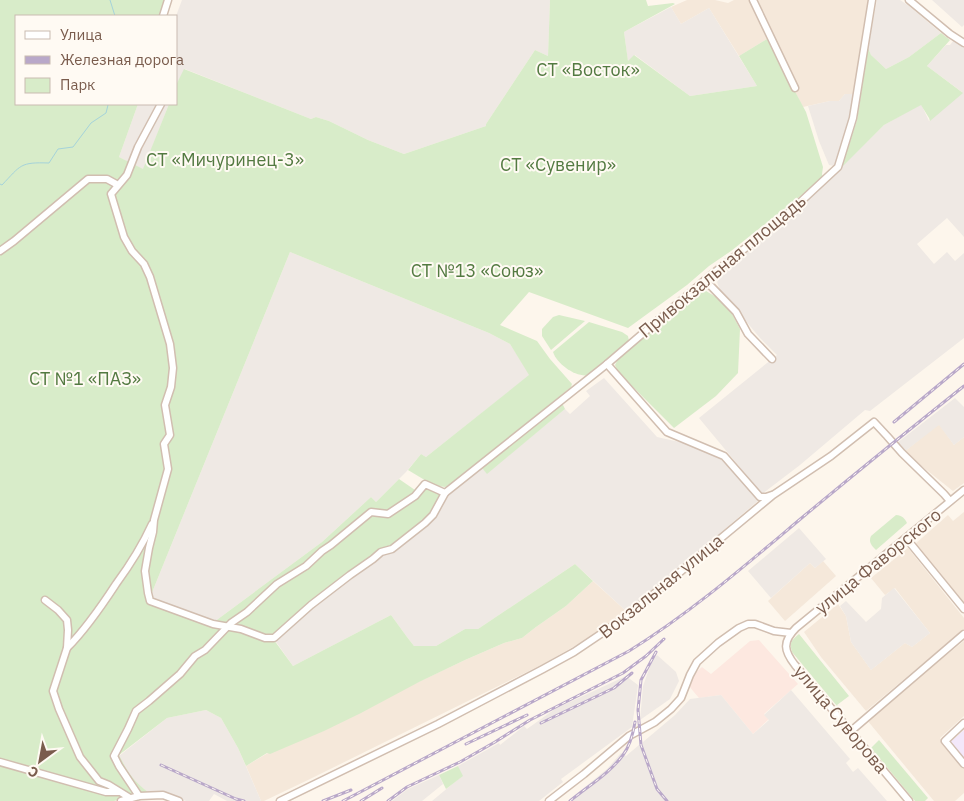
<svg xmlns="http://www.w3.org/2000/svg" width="964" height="801" font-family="'IBM Plex Sans',sans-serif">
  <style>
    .residential { fill: #f5e8da }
    .commercial { fill: #fde8e0 }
    .industrial { fill: #efe9e4 }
    .education { fill: #f3e8fa }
    .green { fill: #d8ecc9 }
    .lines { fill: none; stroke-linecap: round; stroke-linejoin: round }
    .stream { stroke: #a5d3da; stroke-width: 1 }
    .minor-casing { stroke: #d1beb0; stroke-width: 9 }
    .minor { stroke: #fff; stroke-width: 6 }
    .rail-casing { stroke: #b9a8c9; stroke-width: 3 }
    .rail { stroke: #fffaf3; stroke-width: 1; stroke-dasharray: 4; stroke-linecap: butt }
    .labels { text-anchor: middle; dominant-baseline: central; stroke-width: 4; stroke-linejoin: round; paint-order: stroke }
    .park-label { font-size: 18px; fill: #537a41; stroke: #fffaf3 }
    .street-label { font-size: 18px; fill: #7a5c4d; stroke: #fffaf3 }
  </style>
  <rect width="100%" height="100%" fill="#fdf6ec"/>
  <g class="residential">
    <path d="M687,0h28l13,3 6,-3h135l-2,20 -13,74h-9l-6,7h-9l-27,6 -36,-68 -28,17 -30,-48 -28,16 -10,-17z"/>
    <path d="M939,424l15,21 10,-8v46l-11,8 -49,-39z"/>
    <path d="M964,512v93l-50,-60 34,-30 5,6z"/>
    <path d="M908,548l56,70v11l-98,82 -45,-54 -17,-25 34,-28 8,12 5,26 20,28 34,-27 7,4 18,-14 -35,-45 -10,7 -14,-17z"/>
    <path d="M823,561l13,15 -51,45 -17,-20 42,-38 5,5z"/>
    <path d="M593,581l33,30 -39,28 -44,25 -235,116 -44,21h-3l-15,-35 22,-13 197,-93 39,-17 18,-5 14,-11 30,-21z"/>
    <path d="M964,641v75l-24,22 24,29v26l-9,8h-21l-67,-81 43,-36z"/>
  </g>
  <path class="commercial" d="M759,640l39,44 -34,30 5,5 -16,15 -32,-39 -22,3 -11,-13 5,-10 9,-8 9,7 39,-33z"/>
  <g class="industrial">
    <path d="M182,0h368l-2,56 -13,-6 -49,74v2l-82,28 -36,-14 -39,-19 -13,-4 -5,2 -126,-50 -9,16v-69z"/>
    <path d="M877,0h23l9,6 32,27 -32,24 -23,12 -15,-14 -3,-7z"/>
    <path d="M932,0h32v25l-2,2z"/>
    <path d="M671,7l10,17 28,-16 48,78 -67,10 -55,-41 -7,7 -4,-30z"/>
    <path d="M954,40l10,6v191l-17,-19 -30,26 17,20 13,-12 8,9 9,-8v85l-94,73 -5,-1 -65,55 -38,29 -63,-76 78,-63 -17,-17 -40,-48 -3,-8 10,-14 51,-43 61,-56 45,-44 37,-21 8,17 33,-29 -35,-26 19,-21h4z"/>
    <path d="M845,94h9l-3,19 -9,39 -8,14 -5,-1 -10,-24 -11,-35 22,-5h9z"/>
    <path d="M138,104h31l-26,66 -24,-13z"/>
    <path d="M290,252l199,81 21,11 20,31 -104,82 -5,-3 -15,18 -30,30 -5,-5 -49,45 -108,80 -61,-23 -2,-4z"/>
    <path d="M604,378l53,59 27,6 37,16 38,41 -128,109 -5,2 -51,-47 -97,65h-13l-29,17h-22l-7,-9 -16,-22 -98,51 -19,-27 37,-33 130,-97 6,-13 35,-28 5,5 78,-64 5,5 20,-18 -4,-5z"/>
    <path d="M955,398l9,9v30l-10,8 -15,-20 -35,27 -7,-9z"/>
    <path d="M799,528l27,31 -11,9 -5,-5 -39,35 -23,-27z"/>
    <path d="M894,588l36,45 -18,14 -7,-4 -34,27 -20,-28 -5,-26 -6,-10 6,-5 20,21 15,-13 1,-11z"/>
    <path d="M657,655l19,17 3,9 -9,18 -30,21 3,-34 9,-25z"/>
    <path d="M626,676l12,9 -6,42 -71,52 2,3 -24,19h-107l30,-25 -4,-10 41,-23 1,2 24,-19 3,3 28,-20z"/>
    <path d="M791,690l59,69 -4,4 7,9 5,-4 29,33h-319l39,-32 14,-16 5,3 13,-11 4,-1v-2l32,-27 15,-16 31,-4 32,39 16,-14 -5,-5z"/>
    <path d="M206,710l15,8 17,30 23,53h-34l-13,-7 -5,7h-23l-22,-8 -16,-1 -12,-9 -9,-13 -8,-14 48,-38z"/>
    <path d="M439,775l4,9 -21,17h-30l16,-12z"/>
  </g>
  <path class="education" d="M964,730v31l-15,-18z"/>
  <g class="green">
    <path d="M0,0h164l-3,16h-145v88h122l-19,53 24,12 26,-65h7v-19l8,-16 127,50 5,-2 13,4 39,19 36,14 82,-28v-2l49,-74 13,6 2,-56h96l2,6 25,-3 2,1 -51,28 4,29 6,-6 56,41 67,-10 -18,-30 28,-17 39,73 17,55 -1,7 1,4 -92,73 -22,15 -22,19 -59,43 -99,-36 -29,33 37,16 13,18 22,25 -1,3 -111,91 -15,9 -12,-2 -25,-15 13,-16 5,3 103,-82 -19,-31 -21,-11 -199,-81 -139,343 2,5 61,22 108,-80 49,-45 5,5 23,-23 16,11 16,-1 16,7 -6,13 -8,9 -51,35 -34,26 -74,61 19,26 98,-51 16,22 7,9h22l29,-17h13l97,-65 18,17 -27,25 -30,21 -14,11 -18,5 -39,17 -46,22 -58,31 -37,18 -54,23 -3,-1 -21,13 -8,-18 -17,-30 -15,-8 -39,8 -48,37c9,17 13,25 29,37l-34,9h-114z"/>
    <path d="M941,33l9,7 -23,26 36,27 -33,28 -1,-3 -8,-13 -37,20 -44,44 8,-21 9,-28 11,-72 3,7 15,14 23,-12z"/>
    <path d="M701,288l15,9 16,17 8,15 -2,44 -22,23 -42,32 -56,-56 -3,-7 3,-6z"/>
    <path d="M559,315l26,6 -34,29 -9,-14v-7l11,-12z"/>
    <path d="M589,322l33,10 6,4 1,5 -40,34c-13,3 -32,-11 -36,-23z"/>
    <path d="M562,403l3,6 -78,65 -5,-6z"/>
    <path d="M896,515c6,0 9,4 11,8l-31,27c-4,-4 -8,-8 -5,-14z"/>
    <path d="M799,634l50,62 -12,9 10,13 -55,-66c-3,-10 0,-12 7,-18z"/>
    <path d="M879,740l49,58 -3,3h-10l-44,-53z"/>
    <path d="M458,766l5,10 -17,13 -7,-14z"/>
  </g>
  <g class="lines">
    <g class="stream">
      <path d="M110,0l5,16"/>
      <path d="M0,184l2,1c19,-20 18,-23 47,-22l9,-14 15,-2 18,-24 15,-10 2,-8 -2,-1"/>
    </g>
    <g class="minor-casing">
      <g id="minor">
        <path d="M753,0l42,88"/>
        <path d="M909,0l41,34 14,9"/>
        <path d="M163,16l5,-16"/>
        <path d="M161,104l-23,43 -11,28 -16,19 13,43 8,14 12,13 6,13 20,67 3,24 -2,19 -6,18 5,30 -6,9 4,25 -14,51 -1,12 -4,16 -4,23 3,22 2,8 63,23 28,5 24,9h9l37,-33 39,-30 23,-16 8,-7 11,-3 33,-26 8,-8 12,-22 162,-129 104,-89 70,-55 57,-53 15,-49 19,-118"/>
        <path d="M0,251l14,-10 74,-62h19l11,6"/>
        <path d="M705,280l31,32 12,22 24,25"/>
        <path d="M607,364l60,68 57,24 36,41h6l6,-2"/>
        <path d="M906,538l58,71"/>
        <path d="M45,600l13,10 9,10 1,10 -1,18 -14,43 6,18 21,48 19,24 10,4 21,13"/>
        <path d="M67,648c19,-19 34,-41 49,-64 14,-19 26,-38 36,-60"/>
        <path d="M964,723l-19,18 19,23"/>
        <path d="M851,731l113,-97"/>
        <path d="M0,762l106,30h13"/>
        <path d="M139,796l-20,-30 -5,-10 14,-27 8,-18 13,-10 31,-27 15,-18 10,-6 26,-27 16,-11 30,-28 29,-18 16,-15 9,-6 40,-33 17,2 27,-18 10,-12 20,9"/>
        <path d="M121,801l18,-5 24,-1 16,6"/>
        <path d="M280,801l158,-77 105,-55 31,-17 52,-35 147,-122 58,-39 43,-34 13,14 15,17 42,41 6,7"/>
        <path d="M549,801l35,-27 45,-38 26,-14 16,-13 10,-11 9,-23 7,-13 21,-19 21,-15 9,-4h7l19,7 17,2"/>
        <path d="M909,801l-114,-136c-11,-14 -13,-23 1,-37l168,-138"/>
      </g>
    </g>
    <use href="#minor" class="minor"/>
    <g class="rail-casing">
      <g id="rail">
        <path d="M894,422l70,-58"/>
        <path d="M656,652l-15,28 -3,30 3,35 16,44 10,12"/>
        <path d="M541,723l73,-35 18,-15"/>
        <path d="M466,744l61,-29"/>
        <path d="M161,765l75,34 8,2"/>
        <path d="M323,801l28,-11"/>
        <path d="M343,801l286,-150c63,-39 119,-88 175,-135 53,-44 106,-87 160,-130"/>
        <path d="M361,801l21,-13"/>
        <path d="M388,801l19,-14 53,-25 35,-20 35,-22 93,-47 23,-17 18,-17"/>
        <path d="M570,801c18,-15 39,-27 53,-46 7,-9 10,-21 12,-33"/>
      </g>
    </g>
    <use href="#rail" class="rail"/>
  </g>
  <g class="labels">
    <g class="park-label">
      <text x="588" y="69">СТ «Восток»</text>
      <text x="225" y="159">СТ «Мичуринец-3»</text>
      <text x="558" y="164">СТ «Сувенир»</text>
      <text x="477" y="270">СТ №13 «Союз»</text>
      <text x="85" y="378">СТ №1 «ПАЗ»</text>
    </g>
    <g class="street-label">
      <text transform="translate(722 266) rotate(-40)">Привокзальная площадь</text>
      <text transform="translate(878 561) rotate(-39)">улица Фаворского</text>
      <text transform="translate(661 586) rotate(-39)">Вокзальная улица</text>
      <text transform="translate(841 719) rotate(50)">улица Суворова</text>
    </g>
  </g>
  <rect x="15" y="15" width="162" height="90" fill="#fffaf3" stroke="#cabbb1"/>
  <rect x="25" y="31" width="25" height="8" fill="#ffffff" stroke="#cabbb1"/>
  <text x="60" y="40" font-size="15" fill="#7a5c4d">Улица</text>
  <rect x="25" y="56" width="25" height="8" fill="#b9a8c9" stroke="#cabbb1"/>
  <text x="60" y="65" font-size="15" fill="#7a5c4d">Железная дорога</text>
  <rect x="25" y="78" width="25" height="15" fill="#d8ecc9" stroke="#cabbb1"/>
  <text x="60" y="90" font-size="15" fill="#7a5c4d">Парк</text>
  <g transform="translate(40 761) rotate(212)" stroke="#fffaf3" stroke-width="4" paint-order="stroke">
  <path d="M0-4L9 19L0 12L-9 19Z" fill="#7a5c4d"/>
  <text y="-8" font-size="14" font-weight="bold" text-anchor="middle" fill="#7a5c4d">С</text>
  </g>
</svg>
